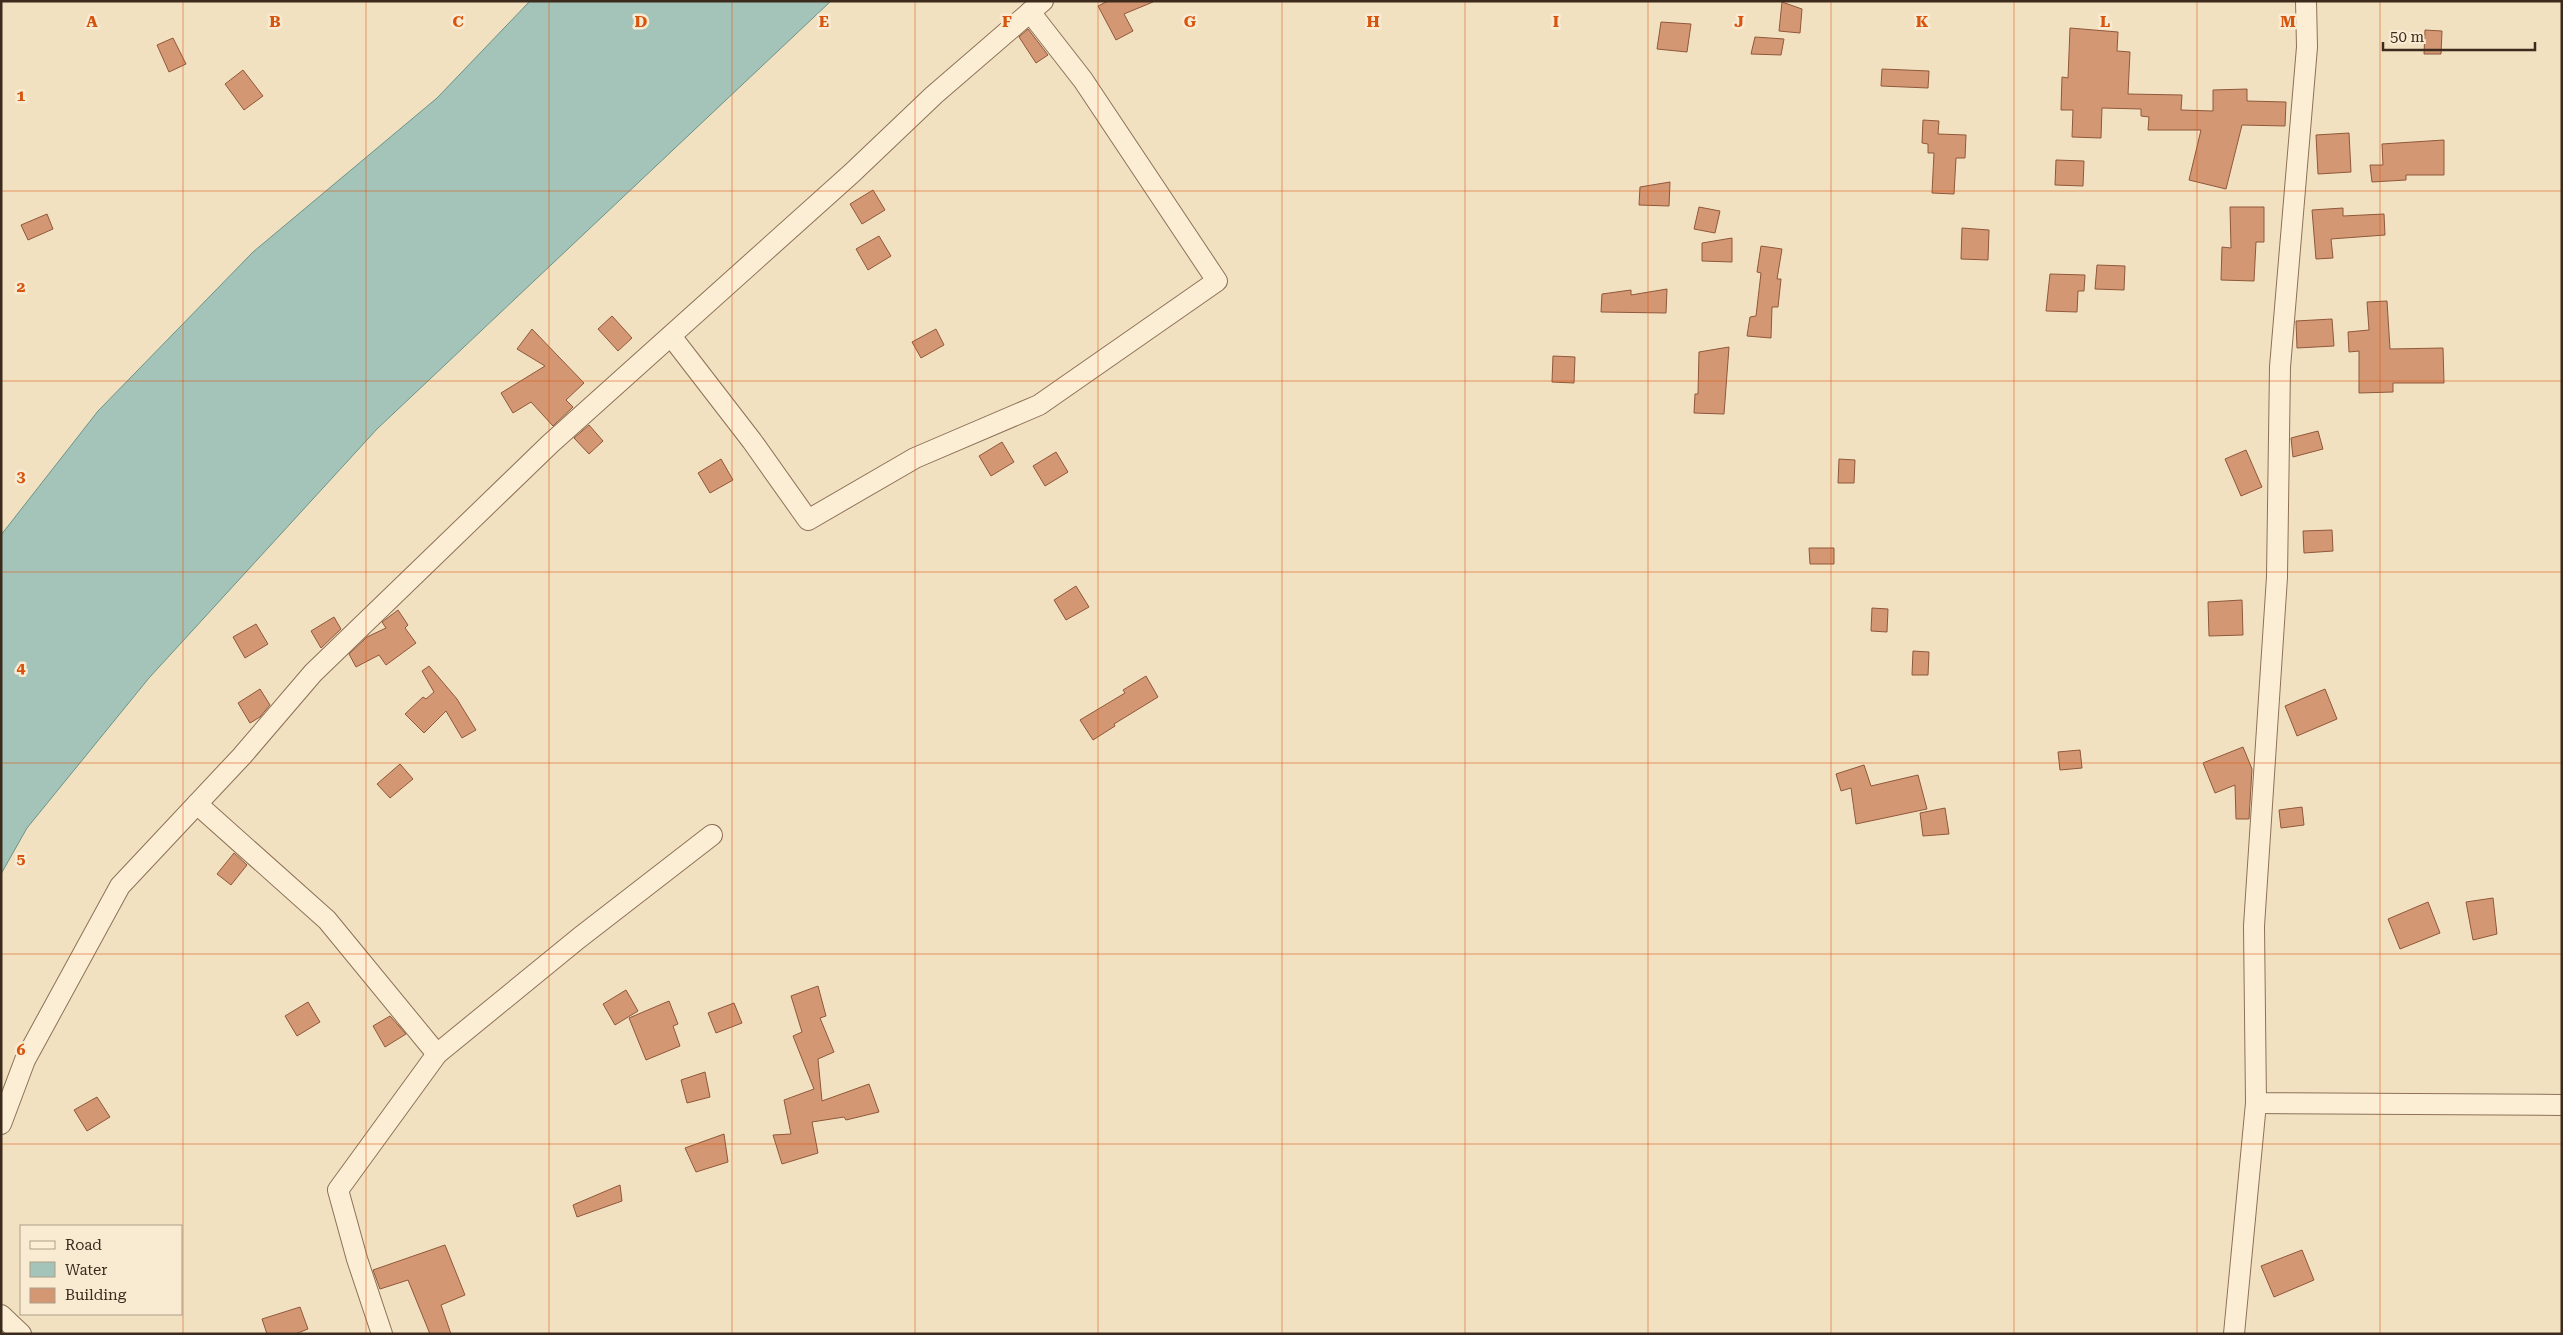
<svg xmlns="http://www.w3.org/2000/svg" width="2563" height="1335" font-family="'Roboto Serif',serif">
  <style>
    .water { fill: #a4c4b9; stroke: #6a9387 }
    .building { fill: #d49774; stroke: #8f583a }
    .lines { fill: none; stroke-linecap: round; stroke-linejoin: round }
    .street-casing { stroke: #8d7157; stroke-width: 22 }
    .street { stroke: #fceed5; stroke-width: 20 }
    .grid { fill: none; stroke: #d7540e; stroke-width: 1; stroke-opacity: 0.55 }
    .grid-label { font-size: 16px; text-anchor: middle; font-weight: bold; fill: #d7540e; stroke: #f9ebd2; stroke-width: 5; stroke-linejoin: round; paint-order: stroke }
  </style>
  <rect width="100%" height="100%" fill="#f2e1c1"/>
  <path class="water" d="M530,1h301l-454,428 -228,249 -122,150 -26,46v-339l97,-124 155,-159 184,-154z"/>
  <g class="building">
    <path d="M1108,1h44l1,1 -29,12 9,17 -17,9 -18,-34z"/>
    <path d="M1782,2l20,7 -2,24 -21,-2z"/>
    <path d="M1661,22l30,2 -4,28 -30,-3z"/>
    <path d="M2070,28l48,4 -1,19 13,1 -2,42 54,1 -1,15 32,1v-21l34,-1v12l39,1 -1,24 -43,-1 -16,64 -37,-9 12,-50h-53l1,-13 -8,-1v-7l-39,-1 -1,30 -29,-1 1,-27h-12l1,-33 6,1z"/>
    <path d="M1028,29l20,26 -12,8 -17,-26z"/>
    <path d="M2425,30l17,1 -1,23h-17z"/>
    <path d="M1755,37l29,2 -3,16 -30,-1z"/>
    <path d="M173,38l13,26 -17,8 -12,-27z"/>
    <path d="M1882,69l47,2 -1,17 -47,-2z"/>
    <path d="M243,70l20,26 -19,14 -19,-26z"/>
    <path d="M1923,120l16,1 -1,13 28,1 -1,23h-9l-2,36 -22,-1 2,-40h-6v-9l-6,-1z"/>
    <path d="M2349,133l2,39 -33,2 -2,-39z"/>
    <path d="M2444,140v35h-38v5l-34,2 -2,-17h13l-1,-21z"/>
    <path d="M2056,160l28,1 -1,25 -28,-1z"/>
    <path d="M1670,182l-1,24 -30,-1 1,-18z"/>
    <path d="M873,190l12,20 -23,14 -12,-20z"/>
    <path d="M1699,207l21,4 -5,22 -21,-4z"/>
    <path d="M2230,207h34v35h-8l-2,39 -33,-1 1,-33 9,1z"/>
    <path d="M2343,208v8l41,-2 1,21 -54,4 2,19 -17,1 -4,-49z"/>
    <path d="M47,214l6,15 -25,11 -7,-15z"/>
    <path d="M1962,228l27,2 -1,30 -27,-1z"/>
    <path d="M879,236l12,20 -23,14 -12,-21z"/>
    <path d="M1732,238v24l-30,-1v-18z"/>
    <path d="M1761,246l21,3 -5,30h4l-3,28h-6l-1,31 -24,-2 3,-19 6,-1 5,-43 -4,-1z"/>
    <path d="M2097,265l28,1 -1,24 -29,-1z"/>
    <path d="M2050,274l35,1 -1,16h-6l-1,21 -31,-1z"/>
    <path d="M1667,289l-1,24 -65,-1 1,-18 29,-4v5z"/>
    <path d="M2387,301l3,48 53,-1 1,35h-51v9l-34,1v-42l-10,1 -1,-20 21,-2 -2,-28z"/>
    <path d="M612,316l20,22 -14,13 -20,-22z"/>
    <path d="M2332,319l2,27 -37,2 -1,-27z"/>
    <path d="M532,329l52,54 -18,17 7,7 -20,19 -22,-24 -18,11 -12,-20 44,-27 -28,-17z"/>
    <path d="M936,329l8,16 -23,13 -9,-16z"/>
    <path d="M1729,347l-5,67 -30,-1 1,-19h3l1,-42z"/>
    <path d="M1553,356l22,1 -1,26 -22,-1z"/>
    <path d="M589,425l14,16 -14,13 -15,-16z"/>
    <path d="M2318,431l5,18 -30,8 -2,-19z"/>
    <path d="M1002,442l12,20 -23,14 -12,-20z"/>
    <path d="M2246,450l16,37 -21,9 -16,-37z"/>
    <path d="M1056,452l12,20 -23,14 -12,-20z"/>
    <path d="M721,459l12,21 -23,13 -12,-20z"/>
    <path d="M1839,459l16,1 -1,23h-16z"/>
    <path d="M2332,530l1,21 -29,2 -1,-22z"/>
    <path d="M1809,548h25v16h-24z"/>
    <path d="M1076,586l13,21 -23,13 -12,-20z"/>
    <path d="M2242,600l1,35 -34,1 -1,-34z"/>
    <path d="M1872,608l16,1 -1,23 -16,-1z"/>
    <path d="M398,610l10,15 -3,3 11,15 -30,22 -7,-10 -23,12 -7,-13 18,-17 19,-9 -4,-6z"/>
    <path d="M334,617l7,12 -20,19 -10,-17z"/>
    <path d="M256,624l12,20 -23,14 -12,-21z"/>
    <path d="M1913,651l16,1 -1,23h-16z"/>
    <path d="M429,666l28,33 19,31 -14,8 -16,-27 -22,22 -19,-19 18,-17 3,2 8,-7 -12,-21z"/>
    <path d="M1146,676l12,21 -44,27 1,2 -22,14 -13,-20 45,-27 -2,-3z"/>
    <path d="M260,689l10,16 -10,12 -10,6 -12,-20z"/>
    <path d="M2325,689l12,30 -40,17 -12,-30z"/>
    <path d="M2243,747l9,22 -3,50h-13l-1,-34 -20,8 -12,-30z"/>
    <path d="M2080,750l2,18 -22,2 -2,-18z"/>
    <path d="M400,764l13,15 -23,19 -13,-14z"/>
    <path d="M1864,765l7,21 47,-11 9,34 -71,15 -5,-36 -10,3 -5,-17z"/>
    <path d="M2302,807l2,18 -23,3 -2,-18z"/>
    <path d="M1945,808l4,26 -26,2 -3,-23z"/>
    <path d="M234,853l13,12 -16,20 -14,-11z"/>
    <path d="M2493,898l4,36 -24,6 -7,-38z"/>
    <path d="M2428,902l12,31 -40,16 -12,-30z"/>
    <path d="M818,986l8,30 -6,2 14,34 -16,7 4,42 47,-17 10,28 -33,8 -2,-3 -32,5 6,31 -36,11 -9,-29 18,-1 -7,-34 30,-11 -21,-53 9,-4 -11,-36z"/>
    <path d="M626,990l12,21 -23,14 -12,-21z"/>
    <path d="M669,1001l9,23 -5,2 7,20 -34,14 -17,-42z"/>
    <path d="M308,1002l12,20 -23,14 -12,-20z"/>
    <path d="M734,1003l8,20 -26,10 -8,-20z"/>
    <path d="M390,1016l16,18 -21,13 -12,-21z"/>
    <path d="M705,1072l5,25 -23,6 -6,-23z"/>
    <path d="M97,1097l13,20 -23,14 -13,-21z"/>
    <path d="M724,1134l4,28 -32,10 -11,-24z"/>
    <path d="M620,1185l2,16 -45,16 -4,-12z"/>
    <path d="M445,1245l20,50 -24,10 10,29h-21l-22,-54 -28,9 -7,-19z"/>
    <path d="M2302,1250l12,30 -40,17 -13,-31z"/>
    <path d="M300,1307l8,22 -13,5h-28l-5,-15z"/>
  </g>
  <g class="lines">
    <g class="street-casing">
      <g id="street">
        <path d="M2306,1l1,46 -27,320 -3,210 -23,349 2,177 306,2"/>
        <path d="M671,336l81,105 56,79 107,-62 124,-53 178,-124 -134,-201 -53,-68"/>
        <path d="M197,804l130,116 110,134"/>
        <path d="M1,1124l24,-64 95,-174 122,-130 71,-83 237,-229 302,-271 82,-78 109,-94"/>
        <path d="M1,1315l20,19"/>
        <path d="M382,1334l-25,-75 -19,-69 99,-136 142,-116 133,-103"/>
        <path d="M2234,1334l22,-231"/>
      </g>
    </g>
    <use href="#street" class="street"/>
  </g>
  <path class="grid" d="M183,1v1333M366,1v1333M549,1v1333M732,1v1333M915,1v1333M1098,1v1333M1282,1v1333M1465,1v1333M1648,1v1333M1831,1v1333M2014,1v1333M2197,1v1333M2380,1v1333M1,191h2561M1,381h2561M1,572h2561M1,763h2561M1,954h2561M1,1144h2561"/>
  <g class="grid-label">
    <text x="92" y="27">A</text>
    <text x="275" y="27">B</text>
    <text x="458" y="27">C</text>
    <text x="641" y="27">D</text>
    <text x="824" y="27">E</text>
    <text x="1007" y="27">F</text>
    <text x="1190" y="27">G</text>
    <text x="1373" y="27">H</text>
    <text x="1556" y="27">I</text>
    <text x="1739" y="27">J</text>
    <text x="1922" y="27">K</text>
    <text x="2105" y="27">L</text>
    <text x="2288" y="27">M</text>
    <text x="21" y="101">1</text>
    <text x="21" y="292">2</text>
    <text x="21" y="482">3</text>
    <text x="21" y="673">4</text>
    <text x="21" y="864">5</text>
    <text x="21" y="1055">6</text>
  </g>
  <rect width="2563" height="1335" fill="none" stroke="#3c2a1c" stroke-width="5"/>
  <rect x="20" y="1225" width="162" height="90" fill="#f9ebd2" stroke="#ad9e89"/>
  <rect x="30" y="1241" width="25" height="8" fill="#fceed5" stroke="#ad9e89"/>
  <text x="65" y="1250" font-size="15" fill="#3c2a1c">Road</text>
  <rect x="30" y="1262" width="25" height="15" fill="#a4c4b9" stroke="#ad9e89"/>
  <text x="65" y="1275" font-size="15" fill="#3c2a1c">Water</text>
  <rect x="30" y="1288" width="25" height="15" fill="#d49774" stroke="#ad9e89"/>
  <text x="65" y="1300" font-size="15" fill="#3c2a1c">Building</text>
  <path d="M2383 42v8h152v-8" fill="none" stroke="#3c2a1c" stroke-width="2.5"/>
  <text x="2390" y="42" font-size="15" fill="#3c2a1c" stroke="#f9ebd2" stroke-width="4" paint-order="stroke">50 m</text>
</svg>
